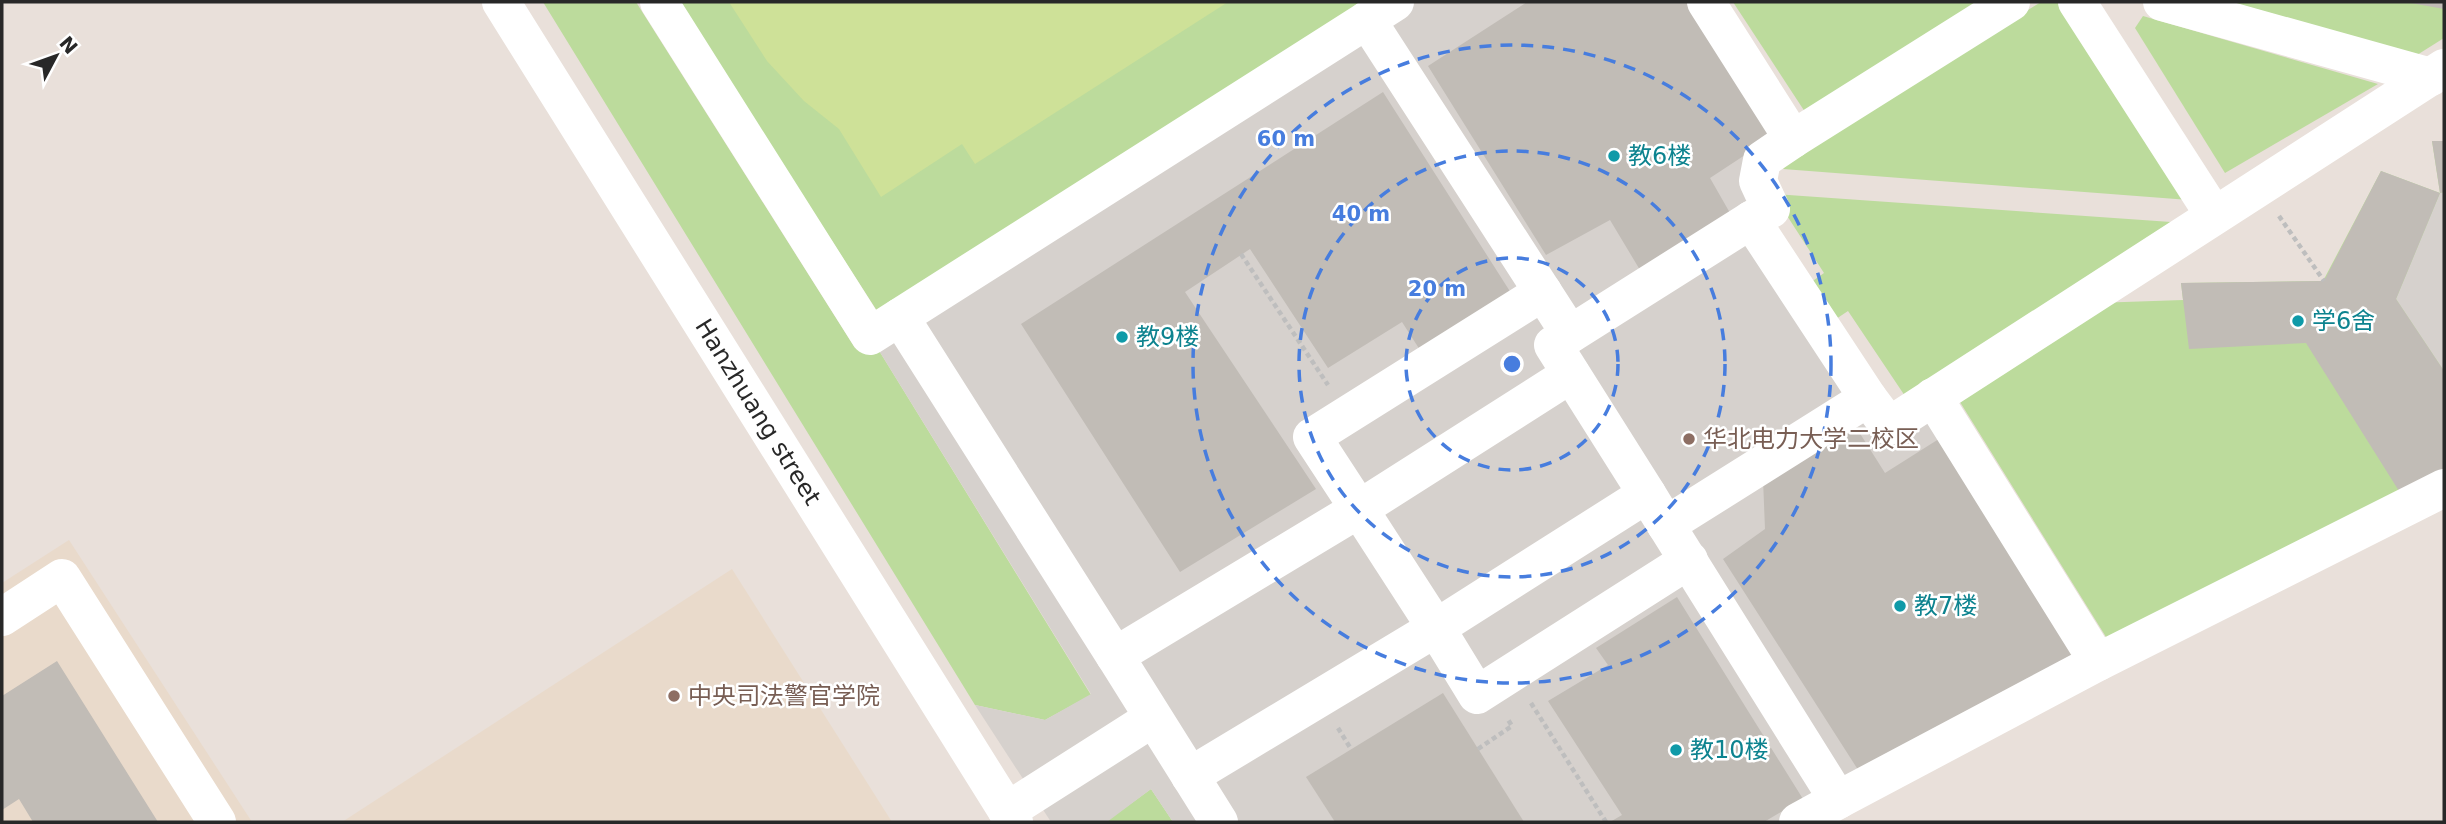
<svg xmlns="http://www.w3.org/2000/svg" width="2446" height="824" font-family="'DejaVu Sans','Noto Sans SC',sans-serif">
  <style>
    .education { fill: #e9dacb }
    .green { fill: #bcdb9c }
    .pitch { fill: #cee198 }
    .plaza { fill: #d6d1cd }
    .building { fill: #c1bcb6 }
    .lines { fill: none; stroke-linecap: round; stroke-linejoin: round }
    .path { stroke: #bebebe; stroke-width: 4.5; stroke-dasharray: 5 3.5; stroke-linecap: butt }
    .minor { stroke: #fff; stroke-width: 38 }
    .ring { fill: none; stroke: #477dde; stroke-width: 3.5; stroke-dasharray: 12 9 }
    .culture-dot { fill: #0f9aa8; stroke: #fff; stroke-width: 2.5 }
    .education-dot { fill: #8d6e63; stroke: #fff; stroke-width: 2.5 }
    .labels { text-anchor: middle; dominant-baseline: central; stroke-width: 5; stroke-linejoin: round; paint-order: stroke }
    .culture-label { font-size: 24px; fill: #0d838f; stroke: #fff; text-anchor: start }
    .street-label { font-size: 24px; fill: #282828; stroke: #fff }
    .education-label { font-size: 24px; fill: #785e54; stroke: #fff; text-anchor: start }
    .centre { fill: #477dde; stroke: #fff; stroke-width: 3.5 }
    .ring-label { font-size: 21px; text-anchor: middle; font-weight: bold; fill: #477dde; stroke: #fff; stroke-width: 5; stroke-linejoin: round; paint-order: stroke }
  </style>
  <rect width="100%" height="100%" fill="#e9e0da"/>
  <g class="education">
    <path d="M69,540l183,282h-250v-239z"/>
    <path d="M732,569l160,253h-550z"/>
  </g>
  <g class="green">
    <path d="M543,2h93l219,346 15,-12 221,359 -46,25 -70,-15z"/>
    <path d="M678,2h696l-495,312z"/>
    <path d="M1733,2h253l-179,113z"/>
    <path d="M2041,2h17l131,198 -406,-31 9,-13z"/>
    <path d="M2231,2h213v36l-27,17z"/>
    <path d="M2143,16l235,68 -153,89 -90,-145z"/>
    <path d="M2432,141h12v335l-333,169 -156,-251 140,-91 88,-3 -2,-17 142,-2 58,-110 59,22z"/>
    <path d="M1773,194l398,28 -266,174 -57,-85 -18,12 -23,-38 17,-12z"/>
    <path d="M1151,789l22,33h-66v-1z"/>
  </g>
  <path class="pitch" d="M729,2h499l-253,162 -13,-20 -81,53 -42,-68 -35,-28 -37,-40z"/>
  <g class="plaza">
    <path d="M1398,2h294l85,132 -25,86 137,206 44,-29 165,265 -300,160h-625l-22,-33 -44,33h-56l-76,-117 70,15 46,-26 -221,-358z"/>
    <path d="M2444,192v179l-48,-72 44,-106z"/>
  </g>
  <g class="building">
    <path d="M1527,2h165l85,132 -67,44 24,42 -91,55 -33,-55 -64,35 -118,-189z"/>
    <path d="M2411,2h33v7l-33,-6z"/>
    <path d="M1383,92l128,201 -91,57 -18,-28 -74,46 -78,-119 -65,43 131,197 -136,83 -159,-248z"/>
    <path d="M2432,141h12v51l-4,1 -44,106 48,72v102l-40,26 -98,-156 -117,6 -8,-66 143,-2 57,-110 59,22z"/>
    <path d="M1854,424l31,49 57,-36 133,216 -213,123 -139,-217 42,-30 -2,-50z"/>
    <path d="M1677,597l126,202 -39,23h-154l12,-7 -74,-114 60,-36 -12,-17z"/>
    <path d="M57,661l101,161h-125l-14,-23 -17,11v-114z"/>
    <path d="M1443,693l81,129h-189l-29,-45z"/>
  </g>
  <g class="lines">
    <g class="path">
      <path d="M2279,216l45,65"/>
      <path d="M1241,254l87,131"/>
      <path d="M1531,703l75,119"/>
      <path d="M1338,728l13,21"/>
      <path d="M1478,749l34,-23 -5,-8"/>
    </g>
    <g class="minor">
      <path d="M501,2l513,820"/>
      <path d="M659,2l211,334 497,-316 203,314"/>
      <path d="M1706,2l87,137 -31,21 -4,21 13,28 -20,11"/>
      <path d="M2077,2l137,213"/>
      <path d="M2162,2l269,75"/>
      <path d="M1367,20l28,-18"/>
      <path d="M1793,139l218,-137"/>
      <path d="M900,317l215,339"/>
      <path d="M1571,374l-212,135 77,119 211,-134 19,31"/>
      <path d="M1933,397l165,265 346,-174"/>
      <path d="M1647,494l-94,-149 198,-125 117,178"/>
      <path d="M2,617l60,-39 155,244"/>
      <path d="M2098,662l-260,138 -172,-275 202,-127 21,28 555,-358"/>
      <path d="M1190,776l246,-148 41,67 212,-135"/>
      <path d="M1007,811l146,-93"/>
      <path d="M1219,822l-104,-166 244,-147 -47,-72 231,-145"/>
      <path d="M1798,822l40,-22"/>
    </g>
  </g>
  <g class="ring">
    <circle cx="1512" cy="364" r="106"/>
    <circle cx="1512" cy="364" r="213"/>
    <circle cx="1512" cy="364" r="319"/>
  </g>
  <g class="culture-dot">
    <circle cx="1614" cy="156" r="7"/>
    <circle cx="2298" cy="321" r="7"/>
    <circle cx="1122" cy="337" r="7"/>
    <circle cx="1900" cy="606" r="7"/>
    <circle cx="1676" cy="750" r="7"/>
  </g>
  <g class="education-dot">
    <circle cx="1689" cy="439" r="7"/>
    <circle cx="674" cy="696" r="7"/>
  </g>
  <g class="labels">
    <g class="culture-label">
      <text x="1628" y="156">教6楼</text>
      <text x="2312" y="321">学6舍</text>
      <text x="1136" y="337">教9楼</text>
      <text x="1914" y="606">教7楼</text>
      <text x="1690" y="750">教10楼</text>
    </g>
    <g class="street-label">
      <text transform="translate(758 412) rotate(58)">Hanzhuang street</text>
    </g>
    <g class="education-label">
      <text x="1703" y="439">华北电力大学二校区</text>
      <text x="688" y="696">中央司法警官学院</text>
    </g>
  </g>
  <circle cx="1512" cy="364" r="10" class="centre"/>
  <g class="ring-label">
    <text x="1286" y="146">60 m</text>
    <text x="1361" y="221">40 m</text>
    <text x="1437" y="296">20 m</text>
  </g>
  <rect width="2446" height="824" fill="none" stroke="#282828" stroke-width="7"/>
  <g transform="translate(56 56) rotate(49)" stroke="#ffffff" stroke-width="5" paint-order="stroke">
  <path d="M0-5L12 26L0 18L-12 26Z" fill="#282828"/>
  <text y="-10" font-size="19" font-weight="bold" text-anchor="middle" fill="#282828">N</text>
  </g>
</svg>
